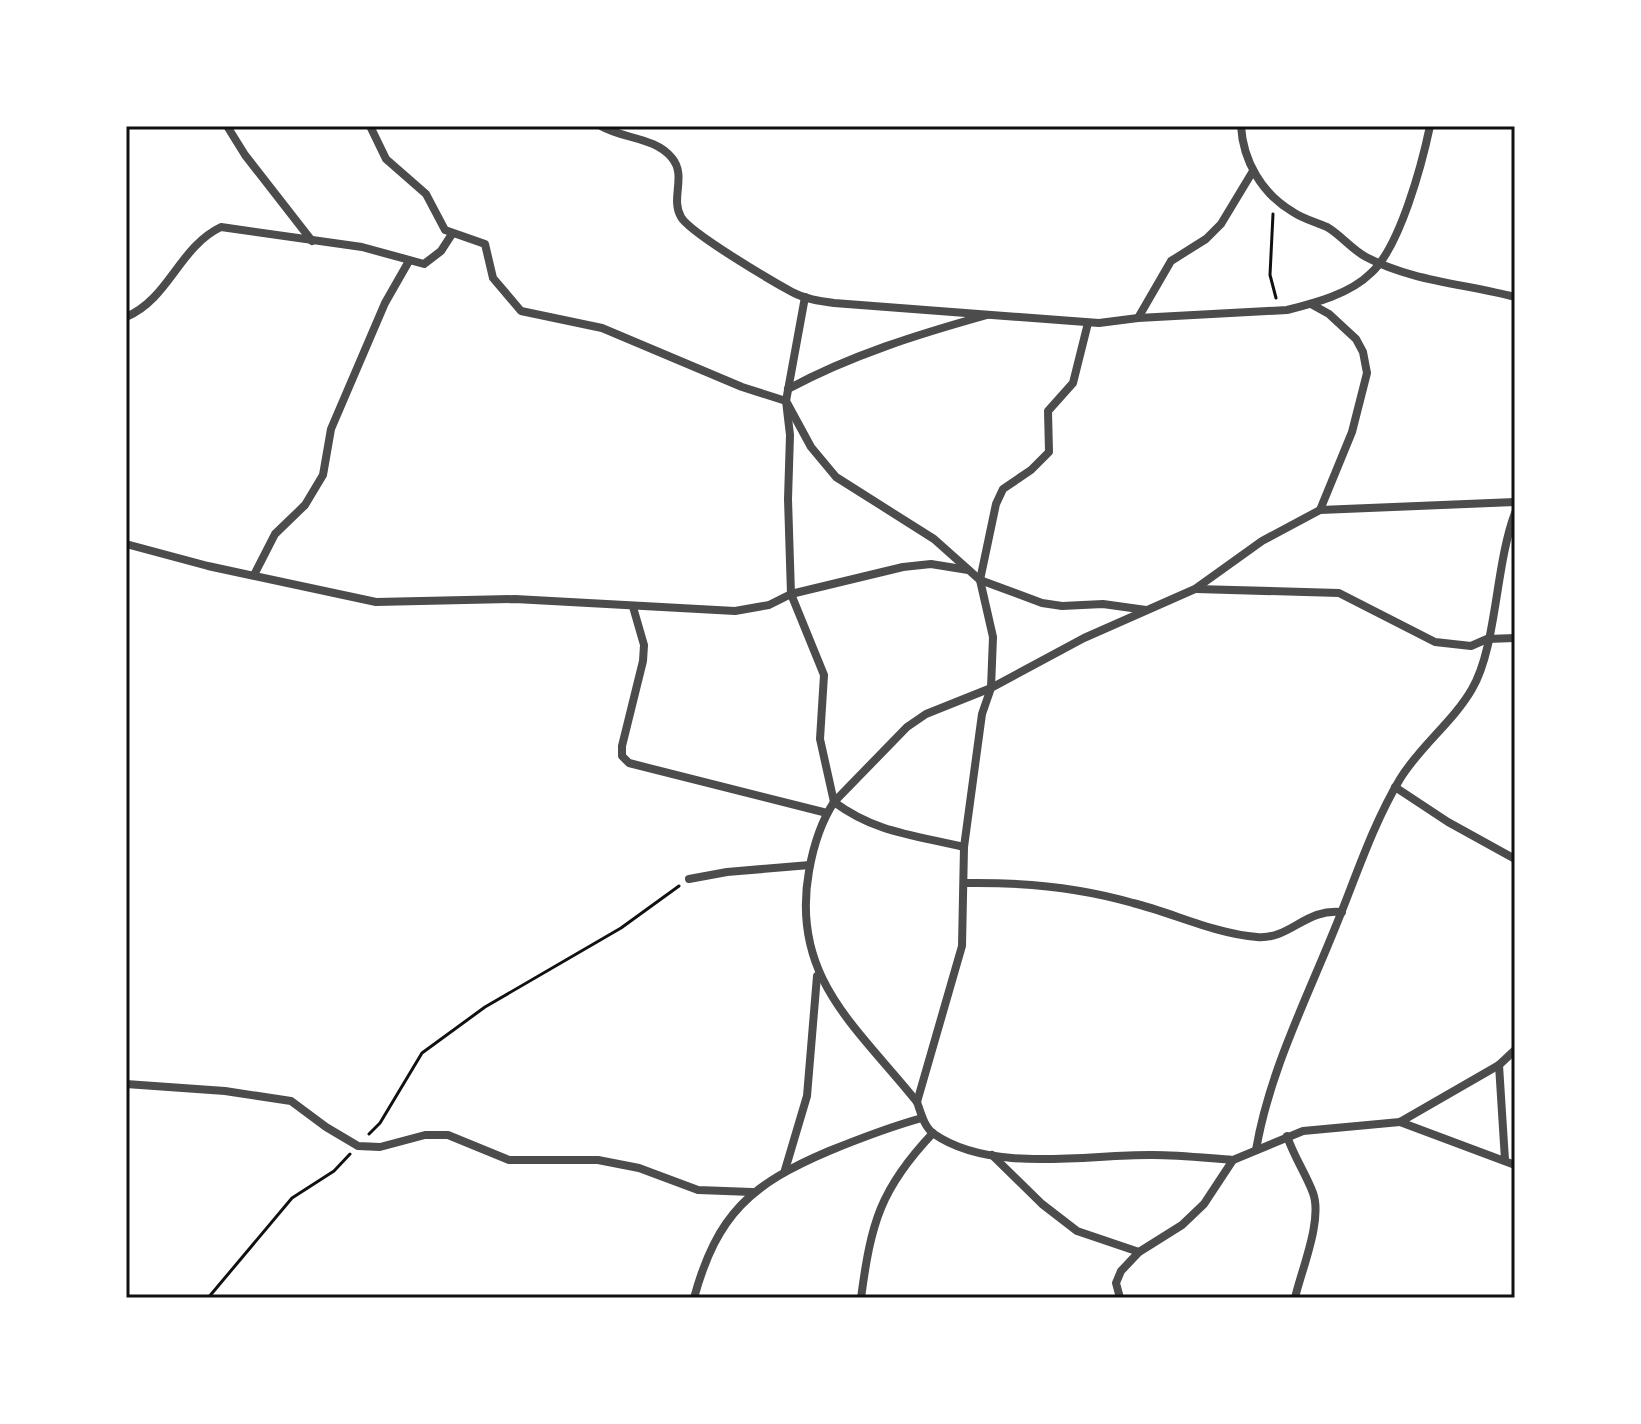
<svg xmlns="http://www.w3.org/2000/svg" width="1641" height="1424" font-family="'DM Sans',sans-serif">
  <style>
    .lines { fill: none; stroke-linecap: round; stroke-linejoin: round }
    .path { stroke: #111; stroke-width: 3 }
    .minor { stroke: #4c4c4c; stroke-width: 8 }
    .neatline { fill: none; stroke: #111; stroke-width: 3 }
  </style>
  <rect width="100%" height="100%" fill="#fff"/>
  <g class="lines">
    <g class="path">
      <path d="M1273,214l-3,61 6,23"/>
      <path d="M369,1134l11,-11 42,-70 63,-46 136,-79 58,-42"/>
      <path d="M208,1298l84,-100 42,-27 16,-17"/>
    </g>
    <g class="minor">
      <path d="M227,126l18,29 67,86"/>
      <path d="M370,126l16,33 40,35 19,36 40,14 8,34 28,33 81,17 140,59 44,14 4,34 -2,64 3,95 33,81 -4,64 14,63c42,31 80,33 130,45"/>
      <path d="M601,126c22,13 54,11 71,32 15,18 -2,40 9,59 9,16 91,64 111,75 13,7 27,9 42,11l265,20 39,-5 33,-57 35,-22 15,-15 32,-53"/>
      <path d="M1241,126c2,35 21,68 52,86 10,7 23,10 34,15 14,8 24,22 39,30 45,24 100,27 149,40"/>
      <path d="M805,297l-19,104 25,46 25,30 98,62 46,41 62,23 20,3 41,-2 43,6"/>
      <path d="M126,317c43,-18 53,-70 95,-90l141,20 62,17 17,-13 11,-17"/>
      <path d="M1138,318l149,-8c28,-7 63,-16 84,-37 29,-26 51,-109 59,-147"/>
      <path d="M788,389c63,-34 131,-55 199,-74"/>
      <path d="M1320,510l195,-8"/>
      <path d="M126,544l82,22 168,36 139,-3 220,12 34,-6 22,-11 112,-27 28,-3 37,6"/>
      <path d="M254,575l21,-41 30,-29 18,-30 8,-46 54,-126 24,-42"/>
      <path d="M1196,589l143,4 96,49 36,4 16,-7 28,-1"/>
      <path d="M633,607l11,38 -1,16 -21,85v10l7,7 198,50"/>
      <path d="M1395,787l53,35 67,37"/>
      <path d="M689,879l38,-7 83,-7"/>
      <path d="M964,883c57,-1 114,4 169,20 40,10 83,31 124,34 33,3 48,-29 85,-25"/>
      <path d="M1499,1065l6,95"/>
      <path d="M126,1084l99,7 66,10 35,26 32,19 22,1 45,-12h23l61,25h89l41,8 59,22 54,2"/>
      <path d="M917,1102c-60,-75 -127,-125 -108,-231 4,-23 12,-49 25,-69l73,-75 19,-13 65,-26 2,-51 -13,-57 16,-76 7,-15 28,-19 18,-18 -1,-41 25,-28 15,-60"/>
      <path d="M1400,1122l115,43"/>
      <path d="M1287,1136c7,21 19,38 26,57 10,27 -12,78 -18,105"/>
      <path d="M1256,1150c13,-77 50,-150 79,-222 21,-51 37,-102 65,-149 20,-33 53,-57 72,-90 25,-43 23,-123 43,-176"/>
      <path d="M992,1155l50,49 35,27 62,21"/>
      <path d="M1233,1160c-27,-2 -54,-5 -80,-5 -65,-1 -161,19 -219,-21 -10,-7 -13,-21 -17,-32l45,-156 2,-99 18,-133 9,-26 93,-50 111,-49 67,-48 58,-31 32,-78 15,-59 -4,-21 -7,-13 -27,-25 -18,-10"/>
      <path d="M785,1170l22,-74 10,-120"/>
      <path d="M694,1298c23,-84 57,-114 135,-147 32,-13 60,-24 93,-33"/>
      <path d="M861,1298c10,-75 19,-109 72,-165"/>
      <path d="M1120,1298l-4,-15 5,-12 18,-19 43,-27 22,-21 29,-44 70,-29 97,-9 99,-57 16,-15"/>
    </g>
  </g>
  <rect width="1641" height="1424" fill="none" stroke="#ffffff" stroke-width="256"/>
  <rect x="128" y="128" width="1385" height="1168" class="neatline"/>
</svg>
